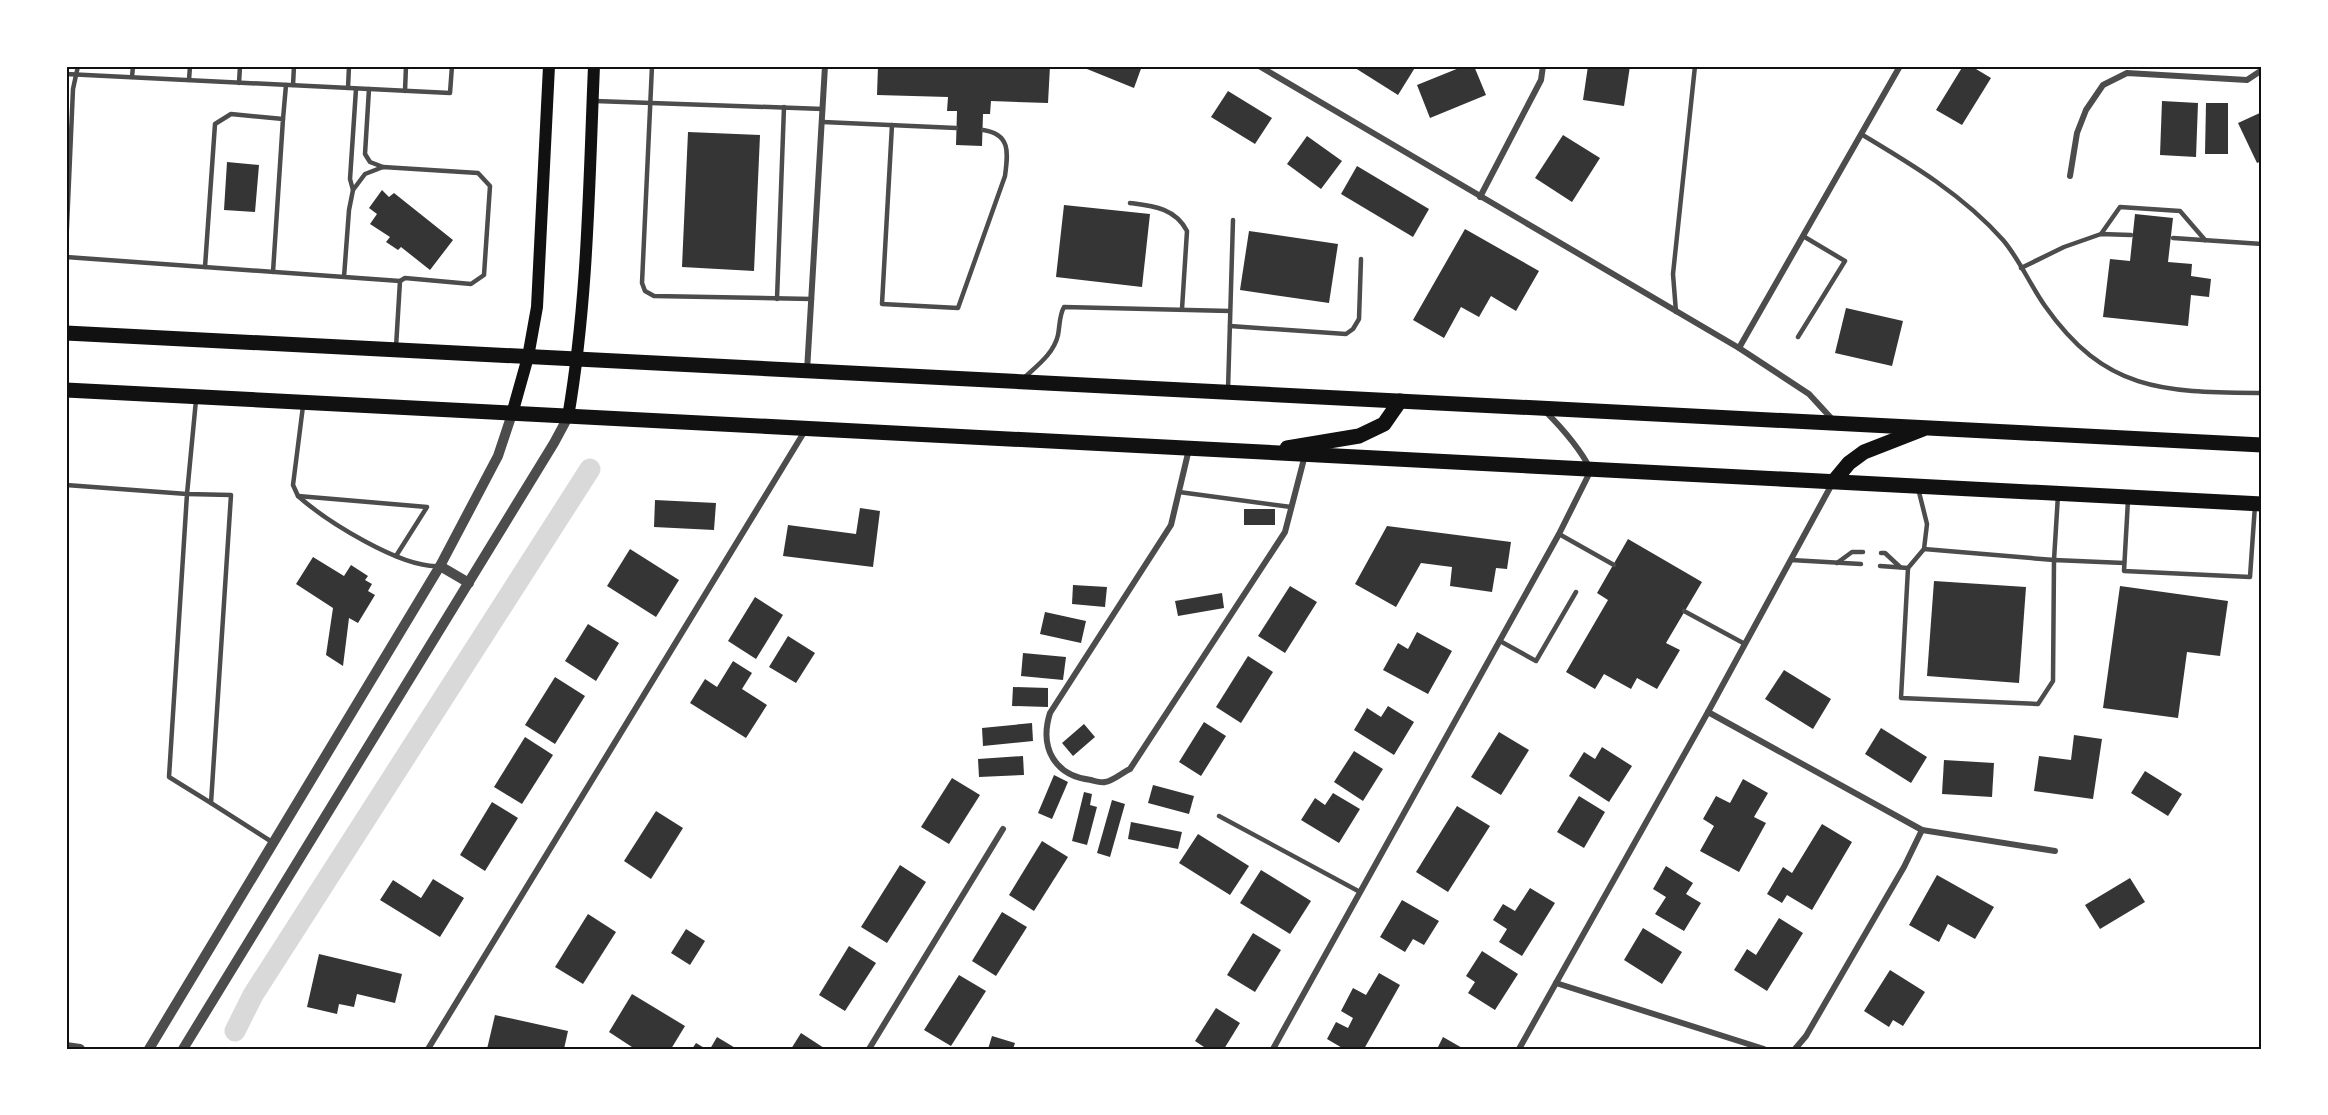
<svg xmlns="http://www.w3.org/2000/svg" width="2328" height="1115" font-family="'IBM Plex Serif',serif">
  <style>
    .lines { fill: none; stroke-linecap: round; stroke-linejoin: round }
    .canal { stroke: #d9d9d9; stroke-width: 21 }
    .building { fill: #353535 }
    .service { stroke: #4c4c4c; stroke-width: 4.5 }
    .minor { stroke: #4c4c4c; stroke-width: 6 }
    .tertiary { stroke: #4c4c4c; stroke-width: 10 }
    .secondary { stroke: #111; stroke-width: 12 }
    .primary { stroke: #111; stroke-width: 15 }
    .neatline { fill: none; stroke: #111; stroke-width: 2 }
  </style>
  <rect width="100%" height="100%" fill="#fff"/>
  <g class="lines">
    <path class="canal" d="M235,1031l18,-36 337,-526"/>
  </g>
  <g class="building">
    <path d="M878,66h172l-2,37 -57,-2 -1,13h-7l-1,32 -26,-1 1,-34h-10l1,-14 -71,-2z"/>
    <path d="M1089,66h53l-8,22 -47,-19z"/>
    <path d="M1352,66h64l-18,29z"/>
    <path d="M1464,66h10l12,29 -56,23 -13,-33z"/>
    <path d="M1588,66h42l-6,40 -41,-6z"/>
    <path d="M1963,66h8l20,12 -29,47 -26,-15z"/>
    <path d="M1228,91l44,27 -17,26 -44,-27z"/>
    <path d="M2162,101l36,2 -2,54 -36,-2z"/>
    <path d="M2206,103h22v51h-23z"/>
    <path d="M2262,112v49l-5,2 -19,-40z"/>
    <path d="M688,132l72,3 -6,136 -72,-4z"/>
    <path d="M1563,135l37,23 -28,44 -37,-24z"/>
    <path d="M1307,136l35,25 -21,28 -34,-25z"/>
    <path d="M227,162l32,3 -4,47 -31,-2z"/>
    <path d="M1357,166l72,43 -16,28 -72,-43z"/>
    <path d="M382,190l7,7 5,-4 59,47 -23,30 -29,-23 -3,3 -12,-8 4,-5 -20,-13 7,-10 -8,-6z"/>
    <path d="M1064,205l86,9 -8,73 -86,-10z"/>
    <path d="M2135,214l38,4 -5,44 24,2 -1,12 20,3 -2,18 -18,-2 -3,31 -85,-9 7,-58 20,2z"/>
    <path d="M1465,229l74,42 -23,40 -25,-15 -12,21 -18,-10 -17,31 -31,-18z"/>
    <path d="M1249,231l89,13 -9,59 -89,-13z"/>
    <path d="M1846,308l57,13 -11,45 -57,-13z"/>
    <path d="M655,500l61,3 -2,27 -60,-3z"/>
    <path d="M860,508l20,3 -7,56 -90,-11 5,-31 68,9z"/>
    <rect x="1244" y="509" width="31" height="16"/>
    <path d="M1387,526l124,16 -4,27 -11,-1 -4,24 -42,-6 2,-19 -31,-4 -25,44 -41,-23z"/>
    <path d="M1628,539l74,43 -36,61 14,7 -23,39 -20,-11 -6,11 -27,-15 -9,15 -29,-17 42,-72 -11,-7z"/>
    <path d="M630,549l49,31 -23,37 -49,-31z"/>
    <path d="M313,557l31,19 7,-11 17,11 -3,4 7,4 -4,7 7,4 -17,28 -9,-5 -6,48 -17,-11 7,-47 -37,-24z"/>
    <path d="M1934,581l92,6 -7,96 -92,-7z"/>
    <path d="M1073,585l34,2 -2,20 -33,-3z"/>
    <path d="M1290,586l27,16 -32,51 -27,-17z"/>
    <path d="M2120,586l108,15 -8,55 -33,-4 -9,66 -75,-10z"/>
    <path d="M1222,593l2,15 -46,8 -3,-15z"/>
    <path d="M755,597l28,18 -27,44 -28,-18z"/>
    <path d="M1045,612l41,9 -5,22 -41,-9z"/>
    <path d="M588,624l31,19 -23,38 -31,-20z"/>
    <path d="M1417,632l35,19 -24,43 -45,-24 15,-27 10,6z"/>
    <path d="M788,636l27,17 -19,30 -27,-16z"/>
    <path d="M1023,653l43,4 -3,23 -42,-4z"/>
    <path d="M1248,656l25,16 -32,51 -25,-16z"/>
    <path d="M733,661l19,12 -10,16 25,16 -21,33 -56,-35 15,-24 12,8z"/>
    <path d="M1784,670l47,29 -18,30 -48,-30z"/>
    <path d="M555,677l30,19 -30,48 -30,-19z"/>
    <path d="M1013,687l35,1v19l-36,-1z"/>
    <path d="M1388,706l26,16 -20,33 -40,-25 13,-22 14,9z"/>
    <path d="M1204,722l22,14 -25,40 -22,-14z"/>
    <path d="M1032,723l1,18 -50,5 -1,-18z"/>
    <path d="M1084,724l11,13 -22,19 -11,-13z"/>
    <path d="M1881,728l46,29 -16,26 -46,-29z"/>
    <path d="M1499,732l30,18 -28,45 -30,-18z"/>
    <path d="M2074,735l28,4 -9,60 -59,-8 5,-35 32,4z"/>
    <path d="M525,737l28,18 -31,49 -28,-17z"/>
    <path d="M1602,747l30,19 -23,36 -40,-26 15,-24 11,7z"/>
    <path d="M1354,751l29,18 -20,32 -29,-19z"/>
    <path d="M1023,756l1,19 -45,2 -1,-18z"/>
    <path d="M1944,760l50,3 -2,34 -50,-3z"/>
    <path d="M2145,771l37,23 -14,22 -37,-23z"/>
    <path d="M1054,775l14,7 -16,37 -14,-6z"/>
    <path d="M952,778l28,17 -31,49 -28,-17z"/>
    <path d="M1743,779l25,14 -14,24 12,6 -27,49 -39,-21 14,-25 -11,-7 13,-23 14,7z"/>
    <path d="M1153,785l41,11 -5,18 -41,-11z"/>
    <path d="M1084,792l8,2 -2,11 7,2 -10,38 -15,-4z"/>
    <path d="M1333,793l27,16 -21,34 -38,-23 14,-22 10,7z"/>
    <path d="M1579,796l26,16 -21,36 -27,-16z"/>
    <path d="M1112,800l13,4 -15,53 -13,-4z"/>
    <path d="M492,802l26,16 -33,53 -25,-16z"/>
    <path d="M1457,806l33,20 -42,66 -32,-20z"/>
    <path d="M656,811l27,17 -32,51 -27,-18z"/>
    <path d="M1131,822l51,10 -4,17 -50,-10z"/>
    <path d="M1822,824l30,18 -40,68 -25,-15 -5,8 -15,-9 16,-27 9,6z"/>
    <path d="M1198,834l51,32 -19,29 -51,-32z"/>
    <path d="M1042,841l26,16 -34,54 -25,-16z"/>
    <path d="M900,865l26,17 -39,61 -26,-16z"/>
    <path d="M1666,866l27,17 -7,11 15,9 -17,28 -29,-17 11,-17 -13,-8z"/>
    <path d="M1261,870l50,31 -21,33 -50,-31z"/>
    <path d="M1937,875l57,32 -19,32 -27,-15 -9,18 -30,-17z"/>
    <path d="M2130,878l15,24 -45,27 -15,-24z"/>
    <path d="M433,879l31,19 -24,39 -60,-37 13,-20 28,18z"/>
    <path d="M1530,888l25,15 -33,53 -23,-14 8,-13 -14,-9 10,-16 12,7z"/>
    <path d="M1402,900l37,21 -15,24 -11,-6 -8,13 -25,-15z"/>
    <path d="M1002,912l25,15 -31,49 -24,-15z"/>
    <path d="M588,914l28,18 -33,52 -28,-17z"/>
    <path d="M1779,918l24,15 -36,58 -33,-21 13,-21 9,6z"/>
    <path d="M1643,928l39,24 -20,32 -38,-24z"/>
    <path d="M686,929l19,12 -15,24 -19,-12z"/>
    <path d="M1253,933l28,17 -26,42 -28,-17z"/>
    <path d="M849,946l27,17 -31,48 -26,-16z"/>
    <path d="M1482,951l36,23 -23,36 -27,-17 7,-11 -9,-6z"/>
    <path d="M319,954l83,20 -7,29 -38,-9 -3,13 -15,-3 -2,10 -30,-7z"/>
    <path d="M1890,970l35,22 -22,34 -10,-6 -4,7 -25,-16z"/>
    <path d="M1379,973l21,12 -36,64h-20l-17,-10 9,-17 12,6 5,-10 -12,-7 12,-23 13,7z"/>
    <path d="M959,975l27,16 -35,55 -27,-16z"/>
    <path d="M632,994l53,32 -14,23h-36l-26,-17z"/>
    <path d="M1216,1008l24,15 -16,26h-17l-12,-8z"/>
    <path d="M495,1015l73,16 -4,18h-77z"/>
    <path d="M801,1033l23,15 -1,1h-32z"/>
    <path d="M992,1036l23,7 -2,6h-25z"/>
    <path d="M717,1037l20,12h-27z"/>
    <path d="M1443,1037l21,12h-27z"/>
    <path d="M696,1043l10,6h-14z"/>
  </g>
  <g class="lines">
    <g class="service">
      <path d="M652,66l-10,217 3,8 9,5 158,3"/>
      <path d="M66,74l384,19 2,-27"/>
      <path d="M132,77l1,-11"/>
      <path d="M189,80l1,-14"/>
      <path d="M239,83l1,-17"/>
      <path d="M293,85l1,-19"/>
      <path d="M348,88l1,-22"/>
      <path d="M369,89l-4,65 5,8 13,5"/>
      <path d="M405,91l1,-25"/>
      <path d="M595,101l228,8"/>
      <path d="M283,119l3,-34"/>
      <path d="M823,122l133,6"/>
      <path d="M892,125l-10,179 76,4 47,-132c3,-23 6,-42 -22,-46"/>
      <path d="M1861,134c52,31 102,61 142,106 17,20 27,45 42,66 61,87 120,86 217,87"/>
      <path d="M353,190l-3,-11 6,-90"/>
      <path d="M1130,203c23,3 45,5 57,28l-5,78"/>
      <path d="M2101,234l19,-27 60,4 25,29"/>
      <path d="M2173,238l89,6"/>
      <path d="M66,249l7,-160 5,-23"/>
      <path d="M66,257l334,24 5,-3 66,6 13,-9 6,-89 -12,-13 -95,-6 -18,7 -12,16 -4,20 -5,67"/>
      <path d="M205,267l10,-143 16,-10 52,5 -10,153"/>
      <path d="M2021,268l43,-21 37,-13 30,1"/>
      <path d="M777,299l7,-192"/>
      <path d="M1676,312l-3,-38 22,-208"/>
      <path d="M1230,326l116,8 7,-5 6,-10 2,-60"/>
      <path d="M1798,337l47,-76 -42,-25"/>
      <path d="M396,347l4,-66"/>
      <path d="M1025,377c13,-12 29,-24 33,-42 2,-10 1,-19 6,-28l166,4"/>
      <path d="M1228,390l5,-170"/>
      <path d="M196,400l-9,94 44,1 -20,308 61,39"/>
      <path d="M303,406l-10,79 5,11c28,25 104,73 142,70"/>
      <path d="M66,485l121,9 -18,283 42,26"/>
      <path d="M1918,488l9,36 -3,25 130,11 4,-65"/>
      <path d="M1179,492l112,15"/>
      <path d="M298,496l129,11 -31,49"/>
      <path d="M2128,500l-4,71 126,6 5,-72"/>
      <path d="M1559,534l55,31"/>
      <path d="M1924,549l-16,19 -7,130 137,6 15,-23 1,-121 70,3"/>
      <path d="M1881,553h4l15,14"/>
      <path d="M1791,560l70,4"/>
      <path d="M1837,563l15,-11h11"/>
      <path d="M1880,566l28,2"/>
      <path d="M1684,611l61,33"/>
      <path d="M1500,641l36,20 40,-69"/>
      <path d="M1219,816l141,76"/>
    </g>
    <g class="minor">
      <path d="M1259,66l480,282 70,46 23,25"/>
      <path d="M2070,176l7,-43 9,-23 17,-25 24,-12 120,7 15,-10"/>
      <path d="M1480,197l61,-117 2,-14"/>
      <path d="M1739,348l161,-282"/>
      <path d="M807,371l18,-305"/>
      <path d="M1189,449l-18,76 -121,188c-11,35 5,63 41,67 4,1 10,3 14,2 8,-1 18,-10 25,-13l155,-237 20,-77"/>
      <path d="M1708,712l214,118 133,21"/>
      <path d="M1556,983l208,66"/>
      <path d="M428,1049l378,-620"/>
      <path d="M869,1049l134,-220"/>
      <path d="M1273,1049l286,-515 32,-64c-12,-23 -27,-40 -45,-58"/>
      <path d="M1519,1049l189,-337 124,-228"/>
      <path d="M1795,1049l11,-13 98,-169 18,-37"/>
    </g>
    <g class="tertiary">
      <path d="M440,566l29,17"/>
      <path d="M66,1047l14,2"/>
      <path d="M149,1049l291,-483 58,-110 14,-42"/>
      <path d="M183,1049l371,-606 14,-26"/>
    </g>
    <g class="secondary">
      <path d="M512,414l16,-57 9,-50 12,-241"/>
      <path d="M568,417c20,-116 21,-234 26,-351"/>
    </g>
    <g class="primary">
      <path d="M66,333l2196,112"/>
      <path d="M66,390l2196,114"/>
      <path d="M1287,448l72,-12 25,-12 16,-23"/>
      <path d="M1834,481l15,-18 15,-11 59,-23"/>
    </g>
  </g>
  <rect width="2328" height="1115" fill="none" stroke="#ffffff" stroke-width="135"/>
  <rect x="68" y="68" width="2192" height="980" class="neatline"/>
</svg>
